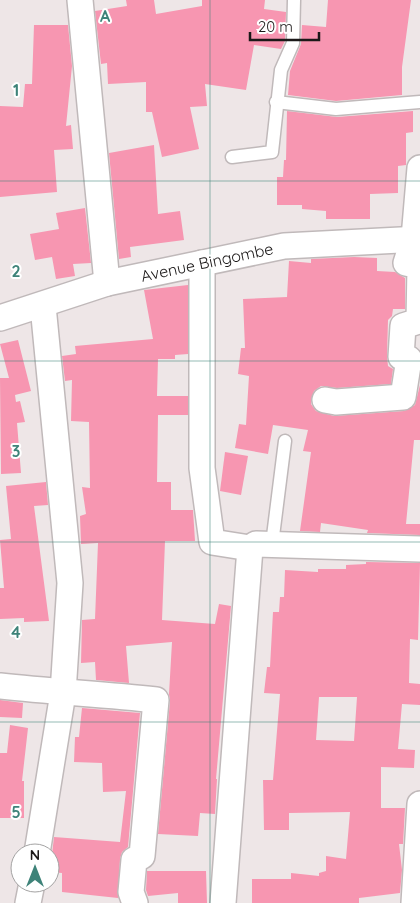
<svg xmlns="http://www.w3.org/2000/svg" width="420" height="903" font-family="Quicksand,sans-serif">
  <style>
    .building { fill: #f796b1; fill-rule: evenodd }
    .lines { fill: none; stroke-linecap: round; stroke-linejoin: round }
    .service-casing { stroke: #c0b9ba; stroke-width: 15 }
    .minor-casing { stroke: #c0b9ba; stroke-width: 28 }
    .service { stroke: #fff; stroke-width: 12 }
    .minor { stroke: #fff; stroke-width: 25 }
    .grid { fill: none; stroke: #3e8379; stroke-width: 1; stroke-opacity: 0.55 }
    .labels { text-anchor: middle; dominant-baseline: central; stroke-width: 4; stroke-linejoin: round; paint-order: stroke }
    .street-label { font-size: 16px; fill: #1b1818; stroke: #fff }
    .grid-label { font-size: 16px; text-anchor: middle; font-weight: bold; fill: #3e8379; stroke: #fff; stroke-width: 4; stroke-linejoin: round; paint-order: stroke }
  </style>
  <rect width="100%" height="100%" fill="#eee6e7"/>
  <g class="building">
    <path d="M126,0h28l2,14 46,-8v-6h63l-1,9 22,3 -1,29 -4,8 -27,-4 -8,45 -41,-6 2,22 -17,1 9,42 -37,8 -10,-45h-6v-30l-38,2 -1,-21 -6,1 -6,-53 32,-5z"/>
    <path d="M328,0h83l-9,67v28l-66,6 -48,-6 2,-24 11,-27 1,-19 24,2z"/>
    <path d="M34,25h34l4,41 -6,60 5,-1 2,24 -19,1 3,42 -57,5v-91l23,1 2,-23h7z"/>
    <path d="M287,111l50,6 76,-6v21l-7,1v32l-8,1v27l-28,1v25h-44v-8l-24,-2v-4h-25v-28h6l1,-17h2z"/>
    <path d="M154,145l4,69 22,-3 4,29 -54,7 1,10 -12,2 -10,-106z"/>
    <path d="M85,208l6,55 -18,1 2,12 -19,3 -4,-22 -17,3 -5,-26 29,-5 -3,-16z"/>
    <path d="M354,257l23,1v13l18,1 10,6v31h-12l-1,7 -4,4 -1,36 1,10 5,3 -2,15 -54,4 -16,-2 -7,5 -3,13 5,7 18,5 70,-5 11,-6 5,-20v55h-6l-8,84h14v11l-53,-2 1,-3 -47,-7 -1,9 -20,-1 11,-79 -8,-1 5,-21 -35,-5 -5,29 -33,-6 4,-24 7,1 3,-49 -11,-2 3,-26h4l-2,-49 44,-2 2,-36 22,2v-4z"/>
    <path d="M188,285v69l-13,1v4h-17l-1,37h31v19h-30l-1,67h14v28h22l2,31h-30l-3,79 53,4 4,-20 12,2 -15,173h1l-2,35 -15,-1 -2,23 -40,-2 12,-133 -1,-7 3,-52 -46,4 3,37 -33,-3 -1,-18 -14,1 1,-43 13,-1 3,-76 -17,1 -1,-28 6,-2 -4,-27 8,1 -1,-66 -18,-1 1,-41 -7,1 -3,-25 14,-2 -1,-8 78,-7 -9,-49z"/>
    <path d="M18,340l13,51 -16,4 1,7 4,-1 5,21 -8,1 4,50 -20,1 -1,-96h9l-9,-34z"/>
    <path d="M225,452l23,4 -7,39 -21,-4z"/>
    <path d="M46,482l2,23 -14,1 15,115 -25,1v-4l-24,1v-31h4l-4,-48 11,-1 -5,-53z"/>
    <path d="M366,562l54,1 -2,77 -8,-1 -1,44 11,1v21l-18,-1 -4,45 17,1 -1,18 -33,-1v41h24l-2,36h-4l3,26 -2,23 -41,5v5h-107v-24h39v-6l28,3v-3l7,-2v-15l20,3 4,-47 -61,1v17h-25l-1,-50h10l7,-86 -16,-1 3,-26h3l3,-55h6l1,-15h4l1,-27 33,2v-3h28v-4l20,-1zM319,697h38l-3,44 -38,-1z"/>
    <path d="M0,700l23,3 -1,15 -22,-1z"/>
    <path d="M82,708l58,5 -12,134 -6,5 -2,7 -2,39 -56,-6v-19l-12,-1 4,-35 66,5 6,-51 -23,1 -1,-29 -28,-1 1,-25h4z"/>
    <path d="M10,725l18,3 -6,53h2v37h-24v-65h7z"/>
    <path d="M147,871h59l1,32h-29v-10l-30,3 -2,-6z"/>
  </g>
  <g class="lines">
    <g class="service-casing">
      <g id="service">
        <path d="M276,102l60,7 84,-7"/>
        <path d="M232,157l40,-5 9,-82 12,-27 1,-43"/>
        <path d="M272,544l13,-103"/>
      </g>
    </g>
    <g class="minor-casing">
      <g id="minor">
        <path d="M80,0l27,283"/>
        <path d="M202,263v205l10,74 38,6"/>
        <path d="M0,318l107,-35 177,-37 136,-7"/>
        <path d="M325,400l11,2 67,-5 6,-38 -8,-2 2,-31 16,-5 1,-55 -14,-3 8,-25 6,-70"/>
        <path d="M0,686c52,6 104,8 156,14l-14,156 -8,4 -3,32 4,11"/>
        <path d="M37,853l26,-160 7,-110 -27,-277"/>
        <path d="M28,903l4,-20"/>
        <path d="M223,903l27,-355 6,-4 164,5"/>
        <path d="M414,903l6,-99"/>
      </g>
    </g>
    <use href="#service" class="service"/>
    <use href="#minor" class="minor"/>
  </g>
  <path class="grid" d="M210,0v903M0,181h420M0,361h420M0,542h420M0,722h420"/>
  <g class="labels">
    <g class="street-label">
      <text transform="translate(207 262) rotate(-12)">Avenue Bingombe</text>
    </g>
  </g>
  <g class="grid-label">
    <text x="105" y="22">A</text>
    <text x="16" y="96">1</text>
    <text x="16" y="277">2</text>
    <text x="16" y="457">3</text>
    <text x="16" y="638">4</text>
    <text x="16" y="818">5</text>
  </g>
  <g transform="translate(35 868)"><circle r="24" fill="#ffffff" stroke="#a4a3a3"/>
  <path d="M0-4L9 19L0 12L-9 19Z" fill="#3e8379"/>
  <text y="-8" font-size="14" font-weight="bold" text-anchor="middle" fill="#1b1818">N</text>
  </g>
  <path d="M250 32v8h69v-8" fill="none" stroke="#1b1818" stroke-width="2.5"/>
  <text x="258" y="32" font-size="15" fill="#1b1818" stroke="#ffffff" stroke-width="4" paint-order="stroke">20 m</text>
</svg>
